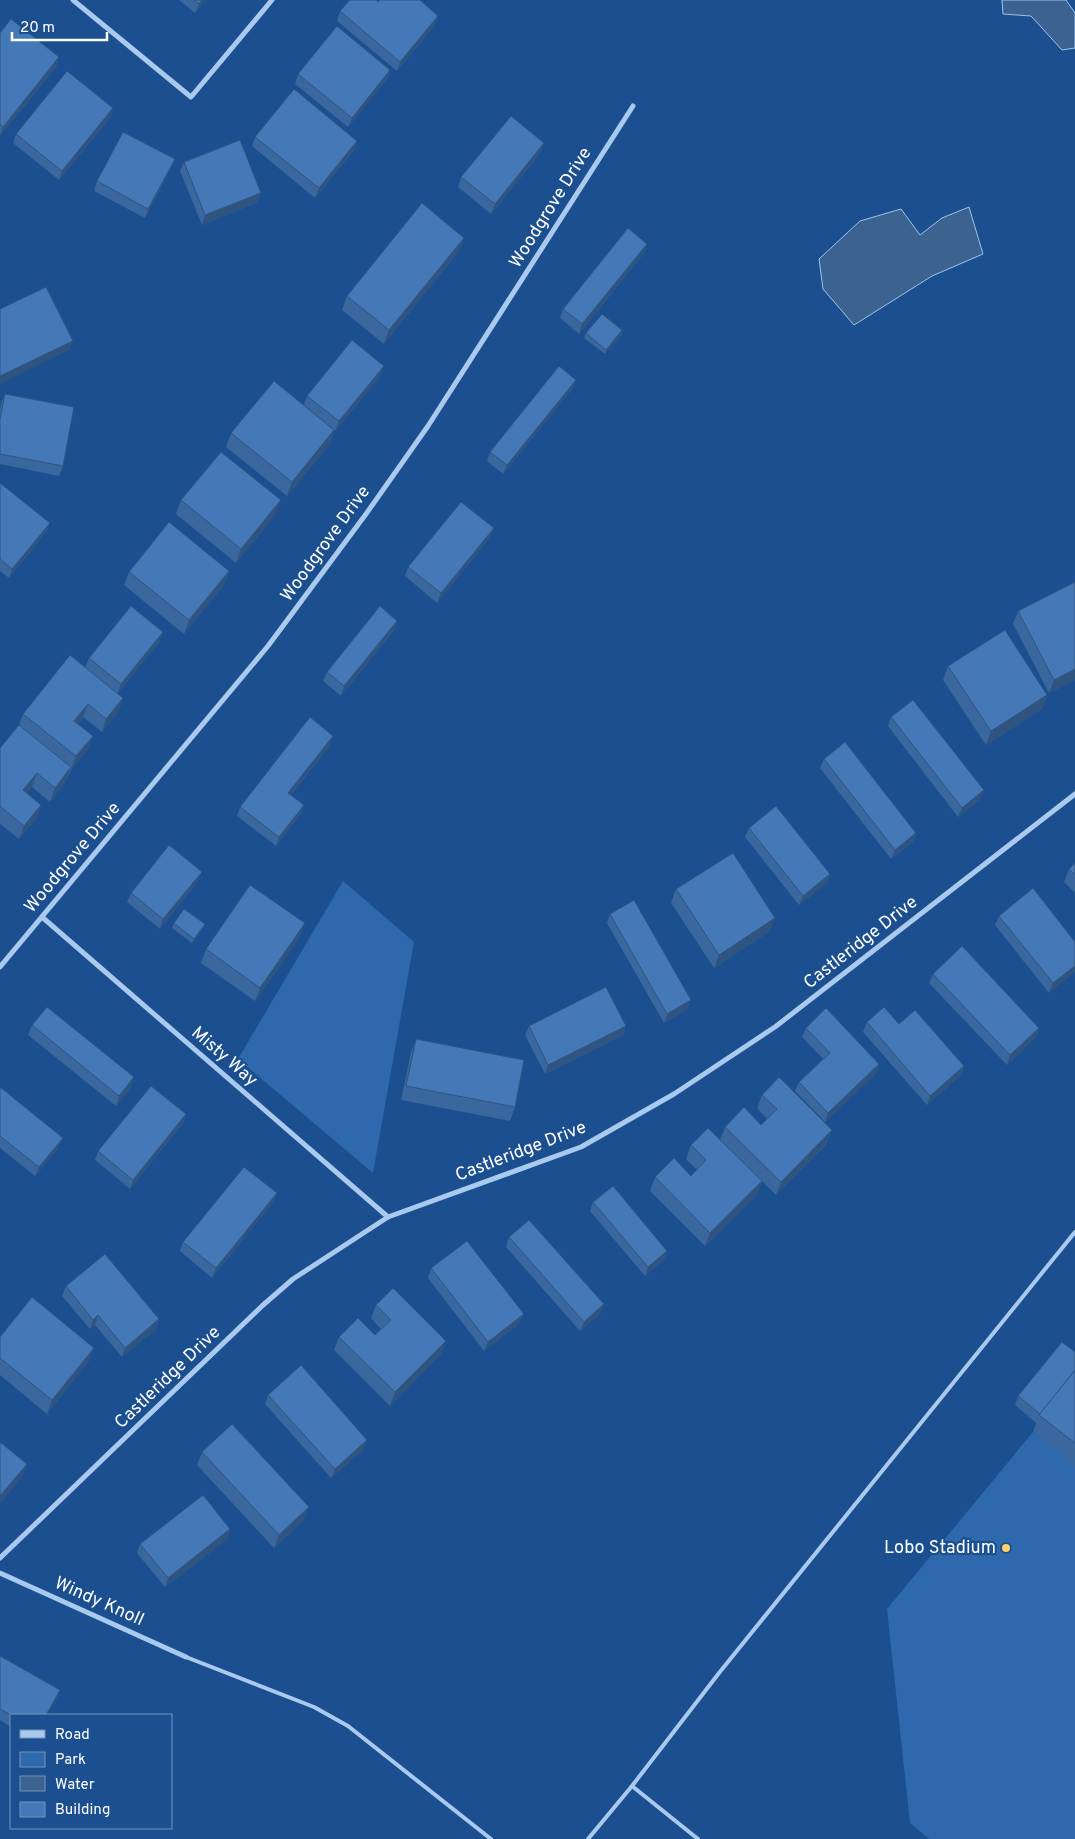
<svg xmlns="http://www.w3.org/2000/svg" width="1075" height="1839" font-family="Overpass,sans-serif">
  <style>
    .green { fill: #2e69ad }
    .water { fill: #3c6290; stroke: #9cc4f0 }
    .lines { fill: none; stroke-linecap: round; stroke-linejoin: round }
    .lane { stroke: #a9c9ee; stroke-width: 4 }
    .street { stroke: #a9c9ee; stroke-width: 5 }
    .wall { fill: #3a679d }
    .shaded-wall { fill: #305480 }
    .building { fill: #4478b7; stroke: #305480 }
    .poi-dot { fill: #ffd166; stroke: #1b4f8f; stroke-width: 2 }
    .labels { text-anchor: middle; dominant-baseline: central; stroke-width: 4.5; stroke-linejoin: round; paint-order: stroke }
    .street-label { font-size: 18px; fill: #fff; stroke: #1b4f8f }
    .poi-label { font-size: 18px; fill: #fff; stroke: #1b4f8f; text-anchor: end }
  </style>
  <rect width="100%" height="100%" fill="#1b4f8f"/>
  <g class="green">
    <path d="M343,881l71,61 -41,231 -135,-114z"/>
    <path d="M1075,1365v474h-146l-19,-16 -23,-214 146,-177z"/>
  </g>
  <g class="water">
    <path d="M1002,0h64l9,13v35l-13,2 -31,-34 -28,-2z"/>
    <path d="M969,207l14,47 -51,22 -78,49 -31,-36 -4,-30 41,-38 41,-12 19,26 22,-17z"/>
  </g>
  <g class="lines">
    <g class="lane">
      <path d="M186,1657l128,50 34,19 143,113"/>
      <path d="M632,1786l66,53"/>
      <path d="M588,1839l44,-53 87,-113 356,-441"/>
    </g>
    <g class="street">
      <path d="M73,0l118,97 81,-97"/>
      <path d="M42,917l346,300"/>
      <path d="M0,967l268,-321 98,-132 62,-88 205,-320"/>
      <path d="M0,1558l262,-252 31,-27 95,-62 193,-70 93,-53 101,-67 300,-233"/>
      <path d="M0,1573l186,84"/>
    </g>
  </g>
  <g class="wall">
    <path d="M179,0h27l-11,13z"/>
    <path d="M378,2l57,23 -38,46 -60,-50 3,-10z"/>
    <path d="M0,33l59,24 -3,10 -56,69z"/>
    <path d="M390,70l-3,9 -39,48 -53,-43 3,-10z"/>
    <path d="M113,108l-3,10 -51,62 -46,-37 3,-9z"/>
    <path d="M255,137l102,4 -3,9 -39,48 -63,-52z"/>
    <path d="M541,152l-50,62 -33,-27 3,-10z"/>
    <path d="M184,162l74,40 -56,23 -22,-54z"/>
    <path d="M171,168l-26,50 -51,-27 3,-10z"/>
    <path d="M464,238l-5,13 -75,93 -42,-34 5,-14z"/>
    <path d="M644,253l-65,81 -19,-16 3,-9z"/>
    <path d="M622,330l-1,5 -16,19 -21,-16 2,-5z"/>
    <path d="M381,375l-46,56 -31,-26 3,-9z"/>
    <path d="M576,380l-4,9 -69,85 -16,-13 3,-9z"/>
    <path d="M5,394l58,72 -4,10 -59,-12v-54l1,-7z"/>
    <path d="M334,430l-4,14 -43,52 -61,-49 5,-14z"/>
    <path d="M0,483l50,40 -4,9 -37,46 -9,-7z"/>
    <path d="M181,500l95,14 -40,49 -60,-49z"/>
    <path d="M494,528l-4,9 -53,66 -32,-27 3,-9z"/>
    <path d="M229,571l-5,14 -40,49 -60,-49 5,-13z"/>
    <path d="M1075,582v98l-26,13 -36,-69 5,-13z"/>
    <path d="M397,621l-3,9 -53,66 -18,-15 4,-9z"/>
    <path d="M160,641l-43,53 -32,-26 4,-10z"/>
    <path d="M948,666l99,29 -5,14 -56,36 -43,-65z"/>
    <path d="M123,698l-5,14 -16,20 -19,-15 -5,7 15,12 -5,13 -17,21 -5,11 -16,21 -18,-15 -6,6 15,12 -5,14 -17,20 -19,-15v-76l19,-23 4,-11z"/>
    <path d="M891,717l89,83 -22,17 -70,-91z"/>
    <path d="M330,745l-39,50 13,10 -4,10 -24,31 -39,-30 3,-9z"/>
    <path d="M824,759l92,74 -3,9 -22,17 -71,-91z"/>
    <path d="M749,828l81,46 -3,9 -28,22 -54,-68z"/>
    <path d="M1075,863v30l-11,-11 5,-13z"/>
    <path d="M198,881l-38,48 -33,-27 4,-9z"/>
    <path d="M676,889l94,42 -56,37 -43,-65z"/>
    <path d="M610,914l81,86 -4,9 -23,14 -57,-100z"/>
    <path d="M999,916l76,26 -26,51 -54,-68z"/>
    <path d="M174,923l31,1 -2,5 -11,14 -20,-15z"/>
    <path d="M300,937l-45,64 -54,-38 5,-14z"/>
    <path d="M933,974l106,54 -3,9 -29,28 -78,-82z"/>
    <path d="M867,1022l32,2 65,42 -3,9 -34,30 -64,-73z"/>
    <path d="M32,1025l99,62 -15,19 -88,-71z"/>
    <path d="M529,1026h97l-3,9 -78,39 -20,-39z"/>
    <path d="M806,1028l73,36 -3,9 -51,49 -30,-31 4,-9 24,-23 -21,-22z"/>
    <path d="M416,1039l99,68 -5,14 -109,-21 10,-48z"/>
    <path d="M0,1087l59,60 -24,29 -35,-28z"/>
    <path d="M762,1095l65,49 -51,51 -14,-14 -5,14 -52,51 -55,-55 5,-14 36,-1 6,-6 -11,-11 5,-14 29,-5 5,-13 36,-2 6,-6 -10,-11z"/>
    <path d="M186,1114l-3,9 -53,66 -35,-29 3,-9z"/>
    <path d="M277,1193l-4,9 -61,76 -32,-27 3,-9z"/>
    <path d="M593,1202l74,49 -3,9 -19,16 -55,-65z"/>
    <path d="M509,1237l95,67 -4,10 -20,17 -74,-84z"/>
    <path d="M431,1268l89,55 -36,28 -56,-73z"/>
    <path d="M66,1286l93,33 -3,10 -34,28 -27,-32 -5,4 -28,-33z"/>
    <path d="M376,1305l65,49 -51,52 -56,-56 5,-13 36,-2 6,-6 -10,-11z"/>
    <path d="M0,1337l89,24 -42,53 -47,-39z"/>
    <path d="M1075,1352v114l-42,-34 3,-9 -21,-18 3,-9z"/>
    <path d="M268,1395l96,54 -33,29 -66,-74z"/>
    <path d="M202,1452l102,68 -30,28 -77,-83z"/>
    <path d="M230,1529l-3,10 -62,48 -28,-34 3,-9z"/>
    <path d="M0,1656l60,34 -4,9 -9,16h-36v12l-11,-7z"/>
  </g>
  <g class="shaded-wall">
    <path d="M202,0h4l-11,13 4,-9z"/>
    <path d="M438,16l-3,9 -38,46 3,-9z"/>
    <path d="M59,57l-3,10 -56,69 3,-9z"/>
    <path d="M390,70l-3,9 -39,48 4,-9z"/>
    <path d="M113,108l-3,10 -51,62 3,-9z"/>
    <path d="M357,141l-3,9 -39,48 4,-10z"/>
    <path d="M544,143l-3,9 -50,62 4,-10z"/>
    <path d="M175,159l-4,9 -26,50 3,-9z"/>
    <path d="M261,193l-3,9 -56,23 3,-10z"/>
    <path d="M464,238l-5,13 -75,93 5,-14z"/>
    <path d="M647,244l-3,9 -65,81 3,-10z"/>
    <path d="M622,330l-1,5 -16,19 1,-4z"/>
    <path d="M73,341l-4,9 -69,34v-8z"/>
    <path d="M384,366l-3,9 -46,56 4,-10z"/>
    <path d="M576,380l-4,9 -69,85 4,-9z"/>
    <path d="M334,430l-4,14 -43,52 5,-14z"/>
    <path d="M281,500l-5,14 -40,49 5,-14z"/>
    <path d="M50,523l-4,9 -37,46 3,-9z"/>
    <path d="M494,528l-4,9 -53,66 4,-10z"/>
    <path d="M229,571l-5,14 -40,49 5,-14z"/>
    <path d="M397,621l-3,9 -53,66 3,-10z"/>
    <path d="M163,632l-3,9 -43,53 4,-10z"/>
    <path d="M1075,669v11l-26,13 5,-13z"/>
    <path d="M1047,695l-5,14 -56,36 5,-14z"/>
    <path d="M123,698l-5,14 -16,20 4,-13z"/>
    <path d="M88,704l-5,13 -14,18 5,-14z"/>
    <path d="M93,736l-5,13 -17,21 5,-14z"/>
    <path d="M333,736l-3,9 -45,57 3,-9z"/>
    <path d="M71,767l-5,14 -16,21 5,-14z"/>
    <path d="M37,773l-5,14 -14,17 5,-14z"/>
    <path d="M984,790l-4,10 -22,17 4,-9z"/>
    <path d="M41,805l-5,14 -17,20 5,-13z"/>
    <path d="M304,805l-4,10 -24,31 3,-9z"/>
    <path d="M916,833l-3,9 -22,17 4,-9z"/>
    <path d="M202,872l-4,9 -38,48 3,-10z"/>
    <path d="M830,874l-3,9 -28,22 4,-9z"/>
    <path d="M775,918l-5,13 -56,37 5,-13z"/>
    <path d="M305,923l-5,14 -45,64 5,-13z"/>
    <path d="M205,924l-2,5 -11,14 2,-4z"/>
    <path d="M1075,966v6l-26,21 4,-10z"/>
    <path d="M691,1000l-4,9 -23,14 3,-9z"/>
    <path d="M626,1026l-3,9 -78,39 3,-9z"/>
    <path d="M1039,1028l-3,9 -29,28 3,-10z"/>
    <path d="M879,1064l-3,9 -51,49 3,-9z"/>
    <path d="M964,1066l-3,9 -34,30 3,-9z"/>
    <path d="M134,1077l-3,10 -15,19 3,-10z"/>
    <path d="M186,1114l-3,9 -53,66 3,-9z"/>
    <path d="M832,1130l-5,14 -51,51 5,-13z"/>
    <path d="M63,1138l-4,9 -24,29 4,-9z"/>
    <path d="M762,1181l-5,14 -52,51 5,-13z"/>
    <path d="M277,1193l-4,9 -61,76 4,-10z"/>
    <path d="M667,1251l-3,9 -19,16 3,-9z"/>
    <path d="M604,1304l-4,10 -20,17 4,-9z"/>
    <path d="M524,1314l-4,9 -36,28 4,-9z"/>
    <path d="M98,1315l-3,10 -5,4 3,-9z"/>
    <path d="M159,1319l-3,10 -34,28 3,-9z"/>
    <path d="M446,1341l-5,13 -51,52 5,-14z"/>
    <path d="M94,1348l-5,13 -42,53 5,-14z"/>
    <path d="M367,1440l-3,9 -33,29 4,-9z"/>
    <path d="M27,1464l-5,13 -22,27v-8z"/>
    <path d="M309,1507l-5,13 -30,28 5,-13z"/>
    <path d="M230,1529l-3,10 -62,48 3,-9z"/>
    <path d="M60,1690l-4,9 -9,16h-1z"/>
  </g>
  <g class="building">
    <path d="M194,0h8l-3,4z"/>
    <path d="M350,0h26l2,2 2,-2h40l18,16 -38,46 -60,-51z"/>
    <path d="M11,19l48,38 -56,70 -3,-3v-91z"/>
    <path d="M337,26l53,44 -38,48 -54,-44z"/>
    <path d="M67,71l46,37 -51,63 -46,-37z"/>
    <path d="M294,89l63,52 -38,47 -64,-51z"/>
    <path d="M511,116l33,27 -49,61 -34,-27z"/>
    <path d="M123,132l52,27 -27,50 -51,-28z"/>
    <path d="M240,140l21,53 -56,22 -21,-53z"/>
    <path d="M422,203l42,35 -75,92 -42,-34z"/>
    <path d="M628,228l19,16 -65,80 -19,-15z"/>
    <path d="M46,287l27,54 -73,35v-67z"/>
    <path d="M602,314l20,16 -16,20 -20,-17z"/>
    <path d="M352,340l32,26 -45,55 -32,-25z"/>
    <path d="M559,366l17,14 -69,85 -17,-13z"/>
    <path d="M274,381l60,49 -42,52 -61,-49z"/>
    <path d="M5,394l69,13 -11,59 -63,-12v-35z"/>
    <path d="M221,452l60,48 -40,49 -60,-49z"/>
    <path d="M0,483l50,40 -38,46 -12,-10z"/>
    <path d="M461,502l33,26 -53,65 -33,-26z"/>
    <path d="M169,522l60,49 -40,49 -60,-48z"/>
    <path d="M1075,582v87l-21,11 -36,-69z"/>
    <path d="M131,606l32,26 -42,52 -32,-26z"/>
    <path d="M380,606l17,15 -53,65 -17,-14z"/>
    <path d="M1005,630l42,65 -56,36 -43,-65z"/>
    <path d="M70,655l53,43 -17,21 -18,-15 -14,17 19,15 -17,20 -53,-42z"/>
    <path d="M913,700l71,90 -22,18 -71,-91z"/>
    <path d="M310,717l23,19 -45,57 16,12 -25,32 -39,-30z"/>
    <path d="M19,725l52,42 -16,21 -18,-15 -14,17 18,15 -17,21 -24,-20v-58z"/>
    <path d="M845,742l71,91 -21,17 -71,-91z"/>
    <path d="M776,806l54,68 -27,22 -54,-68z"/>
    <path d="M169,845l33,27 -39,47 -32,-26z"/>
    <path d="M733,853l42,65 -56,37 -43,-66z"/>
    <path d="M1075,863v12l-6,-6z"/>
    <path d="M250,885l55,38 -45,65 -54,-39z"/>
    <path d="M1033,888l42,54v24l-22,17 -54,-67z"/>
    <path d="M634,900l57,100 -24,14 -57,-100z"/>
    <path d="M184,909l21,15 -11,15 -20,-16z"/>
    <path d="M962,946l77,82 -29,27 -77,-81z"/>
    <path d="M606,987l20,39 -78,39 -19,-39z"/>
    <path d="M47,1007l87,70 -15,19 -87,-71z"/>
    <path d="M884,1007l15,17 16,-14 49,56 -34,30 -63,-74z"/>
    <path d="M826,1008l53,56 -51,49 -29,-31 31,-29 -24,-25z"/>
    <path d="M416,1039l108,21 -9,47 -109,-21z"/>
    <path d="M779,1077l53,53 -51,52 -56,-55 19,-20 17,18 16,-16 -15,-14z"/>
    <path d="M151,1086l35,28 -53,66 -35,-29z"/>
    <path d="M0,1087l63,51 -24,29 -39,-31z"/>
    <path d="M708,1128l54,53 -52,52 -55,-56 19,-19 17,18 15,-16 -15,-15z"/>
    <path d="M244,1167l33,26 -61,75 -33,-26z"/>
    <path d="M613,1186l54,65 -19,16 -55,-65z"/>
    <path d="M529,1220l75,84 -20,18 -75,-85z"/>
    <path d="M467,1241l57,73 -36,28 -57,-74z"/>
    <path d="M105,1254l54,65 -34,29 -27,-33 -5,5 -27,-34z"/>
    <path d="M393,1288l53,53 -51,51 -56,-55 19,-19 17,17 16,-15 -15,-15z"/>
    <path d="M32,1297l62,51 -42,52 -52,-42v-21z"/>
    <path d="M1062,1342l13,10v18l-35,44 -22,-18z"/>
    <path d="M301,1365l66,75 -32,29 -67,-74z"/>
    <path d="M1075,1370v73l-36,-28z"/>
    <path d="M232,1424l77,83 -30,28 -77,-83z"/>
    <path d="M0,1442l27,22 -27,32z"/>
    <path d="M203,1495l27,34 -62,49 -28,-34z"/>
    <path d="M0,1656l60,34 -14,25h-35l-11,-6z"/>
  </g>
  <circle class="poi-dot" cx="1006" cy="1548" r="5"/>
  <g class="labels">
    <g class="street-label">
      <text transform="translate(551 208) rotate(-58)">Woodgrove Drive</text>
      <text transform="translate(326 544) rotate(-54)">Woodgrove Drive</text>
      <text transform="translate(73 858) rotate(-50)">Woodgrove Drive</text>
      <text transform="translate(861 943) rotate(-38)">Castleridge Drive</text>
      <text transform="translate(224 1057) rotate(41)">Misty Way</text>
      <text transform="translate(521 1152) rotate(-21)">Castleridge Drive</text>
      <text transform="translate(168 1378) rotate(-44)">Castleridge Drive</text>
      <text transform="translate(99 1602) rotate(24)">Windy Knoll</text>
    </g>
    <g class="poi-label">
      <text x="996" y="1548">Lobo Stadium</text>
    </g>
  </g>
  <rect x="10" y="1714" width="162" height="115" fill="#1b4f8f" stroke="#7695bc"/>
  <rect x="20" y="1730" width="25" height="8" fill="#a9c9ee" stroke="#7695bc"/>
  <text x="55" y="1739" font-size="15" fill="#ffffff">Road</text>
  <rect x="20" y="1752" width="25" height="15" fill="#2e69ad" stroke="#7695bc"/>
  <text x="55" y="1764" font-size="15" fill="#ffffff">Park</text>
  <rect x="20" y="1776" width="25" height="15" fill="#3c6290" stroke="#7695bc"/>
  <text x="55" y="1789" font-size="15" fill="#ffffff">Water</text>
  <rect x="20" y="1802" width="25" height="15" fill="#4478b7" stroke="#7695bc"/>
  <text x="55" y="1814" font-size="15" fill="#ffffff">Building</text>
  <path d="M12 32v8h95v-8" fill="none" stroke="#ffffff" stroke-width="2.5"/>
  <text x="20" y="32" font-size="15" fill="#ffffff" stroke="#1b4f8f" stroke-width="4" paint-order="stroke">20 m</text>
</svg>
